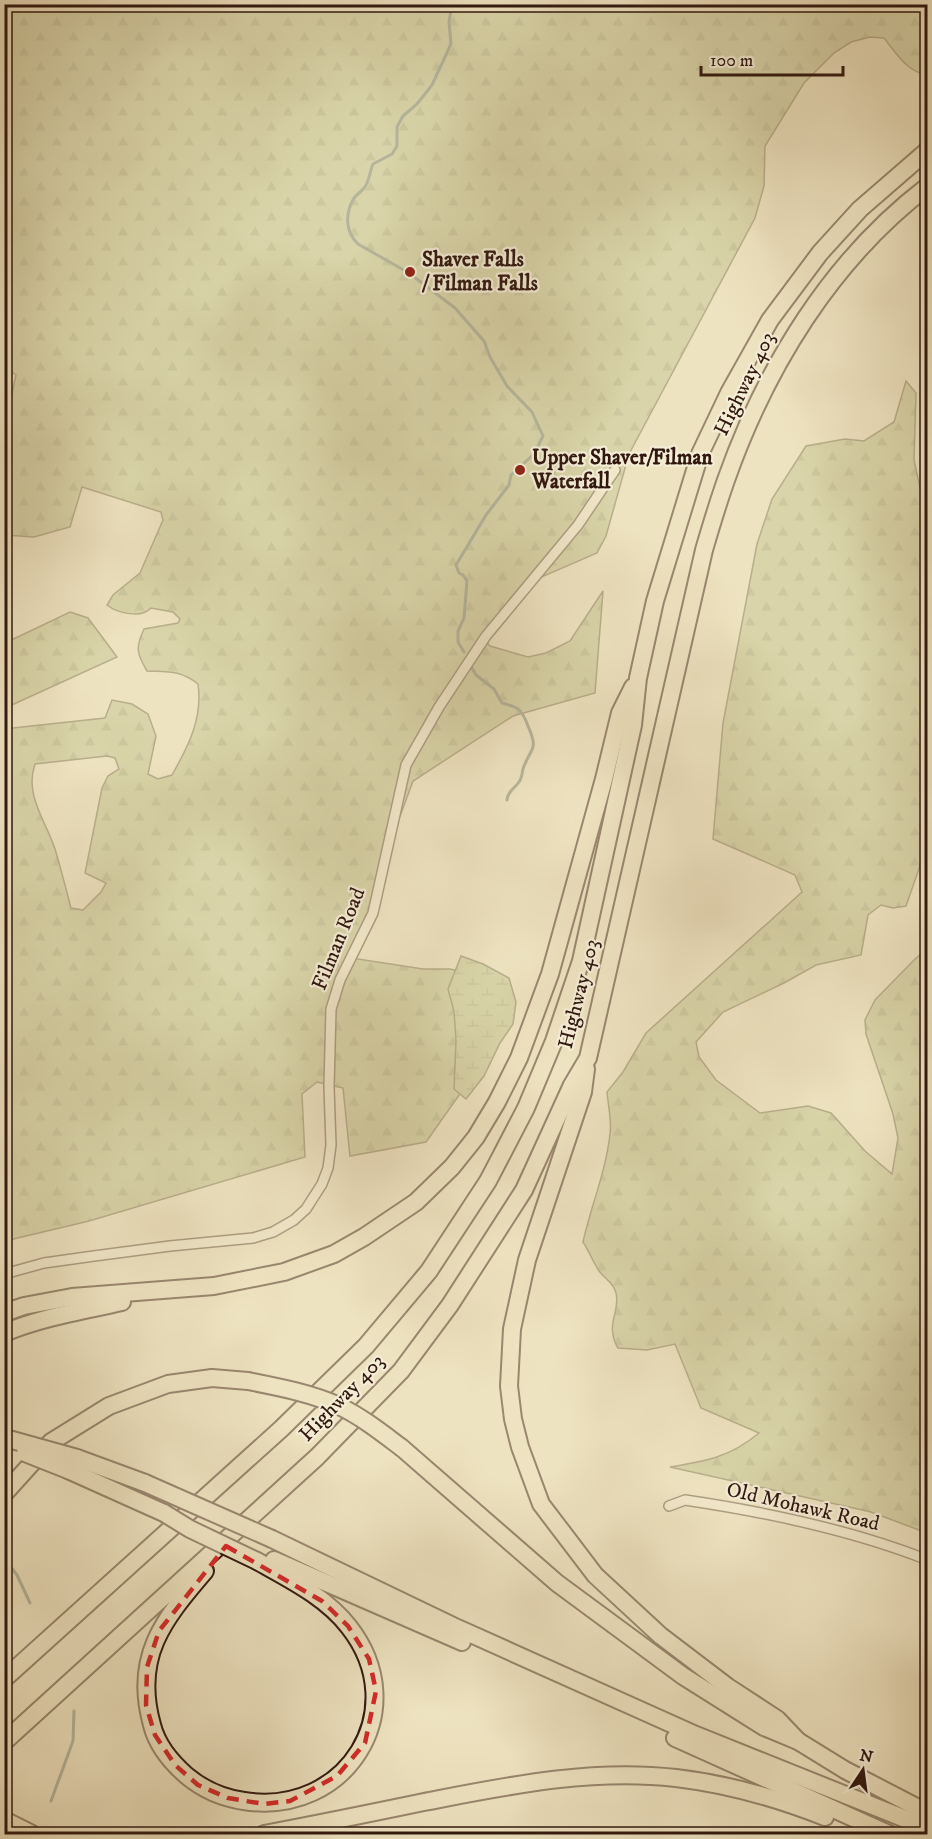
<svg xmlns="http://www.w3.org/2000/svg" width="932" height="1839" font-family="'IM FELL DW Pica',serif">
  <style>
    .forest { fill: url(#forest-firs); stroke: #786d4e; stroke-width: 1.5; fill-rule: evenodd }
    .wetland { fill: url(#wetland-marsh); stroke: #786d4e; stroke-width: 1.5 }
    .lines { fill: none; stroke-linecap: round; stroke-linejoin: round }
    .stream { stroke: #707c6f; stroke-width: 3 }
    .minor-casing { stroke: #604b3b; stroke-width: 12 }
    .motorway-casing { stroke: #31180f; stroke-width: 20 }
    .minor { stroke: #f4edd6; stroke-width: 9 }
    .motorway { stroke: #eee3c0; stroke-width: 16 }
    .motorway-bridge-casing { stroke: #31180f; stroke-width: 20; stroke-linecap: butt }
    .motorway-bridge { stroke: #eee3c0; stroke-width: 16 }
    .marked { fill: none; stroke: #d62828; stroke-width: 4.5; stroke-dasharray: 12 8; stroke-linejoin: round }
    .poi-dot { fill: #8f2418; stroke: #f4edd6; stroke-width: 2 }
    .labels { text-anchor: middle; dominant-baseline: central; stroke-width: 4.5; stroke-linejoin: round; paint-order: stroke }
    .poi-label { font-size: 21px; font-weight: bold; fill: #31180f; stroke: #f4edd6; text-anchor: start }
    .street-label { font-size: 21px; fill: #31180f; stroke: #f4edd6 }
  </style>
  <defs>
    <pattern id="forest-firs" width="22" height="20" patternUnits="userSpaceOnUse" patternTransform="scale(1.5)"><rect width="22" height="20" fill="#bec28e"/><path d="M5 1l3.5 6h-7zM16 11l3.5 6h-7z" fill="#a4a679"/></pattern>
    <pattern id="wetland-marsh" width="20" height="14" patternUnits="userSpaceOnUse" patternTransform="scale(1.5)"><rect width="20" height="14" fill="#bec28e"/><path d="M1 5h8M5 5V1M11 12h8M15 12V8" fill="none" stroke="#a4a679"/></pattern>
  </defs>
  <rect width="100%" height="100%" fill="#eee3c0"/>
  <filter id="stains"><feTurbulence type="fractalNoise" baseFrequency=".00333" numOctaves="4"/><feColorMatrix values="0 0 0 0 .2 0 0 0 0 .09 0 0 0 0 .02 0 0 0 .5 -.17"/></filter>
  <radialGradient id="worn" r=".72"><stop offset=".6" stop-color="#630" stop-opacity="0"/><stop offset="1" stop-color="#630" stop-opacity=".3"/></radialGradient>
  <g class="forest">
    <path d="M5,5h922v69c-18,0 -32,-22 -43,-36l-14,-1 -19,5 -17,11 -30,30 -39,63 -1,40 -9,32 -126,236 -23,82 -9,17 -65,28 -50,56 8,9 38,11 18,-4 24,-12 33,-50 -8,102 -82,23 -100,65 -28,76 -10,59 -24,42 72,11h27l30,7 -11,105 -43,61 -76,14 -7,-68 -26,-6 -15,12 3,63 -216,64 -84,20 -1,-510 9,-3 92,-10 7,-18 20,4 16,10 8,22 -8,38 10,5 14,-4c16,-28 31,-57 26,-91 -18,-14 -30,-12 -51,-13 -10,-17 -12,-23 -3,-42l34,-6 2,-4 -7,-7 -22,-4c-10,11 -34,5 -44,-3l6,-10 27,-22 23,-53 -2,-8 -79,-25 -12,40 -36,10 -29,-2v-120l4,-7 7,-33 -12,-8zM107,756l8,2 4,11 -11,7 -6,12 -17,85 21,10 -5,9 -18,18 -12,-2c-5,-19 -10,-39 -16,-59 -9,-28 -31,-54 -20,-85z"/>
    <path d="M906,381l10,12 -2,67 14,64v233l-8,32 7,13v48l-5,10 -16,46 -13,2 -12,-3 -13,10 -7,40 -45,10 -32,18 -61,29 -27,30 3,15 17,23 44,33 48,-7 23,7 34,38 27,23 6,-36 -5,-24 -27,-80 -1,-14 10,-20 40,-41 12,-10v584l-56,-21 -201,-45c37,-6 60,-10 89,-34l-58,-25 -26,-64 -28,6 -29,-2c-14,-24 3,-36 -2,-55 -2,-10 -11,-14 -17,-22 -6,-9 -10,-20 -16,-29 8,-36 23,-71 27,-108 2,-13 -2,-29 -3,-42l16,-20 23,-39 156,-141 -7,-17 -82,-36 10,-116 34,-179 15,-45 34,-53 39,-7 19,2 30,-19z"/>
    <path d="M70,612l18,6 29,39 -103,47 -9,1v-62z"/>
  </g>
  <path class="wetland" d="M461,956l22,8 26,14 7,24 -3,22 -13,19 -16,33 -18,23 -12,-10 2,-48 -2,-30 -6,-22z"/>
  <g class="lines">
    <g class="stream">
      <path d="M452,4l-3,18 2,22 -19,41 -15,19 -14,12 -6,11v19l-5,8 -19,10c-3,7 -4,17 -8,23 -3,4 -8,7 -11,11 -9,15 -9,34 4,46l51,29 46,35 29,33 6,16 17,29 25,26 11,24 -9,18 -23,21 -2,10 -23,30 -30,50 3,8 4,2 4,6 -3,37 -6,13v11l6,10"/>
      <path d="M472,668l4,7 18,14 8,14c17,4 20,7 26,23 11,25 3,20 -5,43 -1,4 -1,9 -4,13 -5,7 -11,9 -12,18"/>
      <path d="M4,1558l13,17 13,28"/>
      <path d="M51,1801l22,-60 1,-30"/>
    </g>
    <g class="minor-casing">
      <g id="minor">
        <path d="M4,1274l40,-11 50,-7 76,-10 83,-8 20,-6 21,-12 12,-11 16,-25 6,-16 3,-23 -2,-58 2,-78 9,-29 33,-67 33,-148 33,-58 47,-71 92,-111 37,-55"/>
        <path d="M669,1506l16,-6c81,12 167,30 243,60"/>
      </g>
    </g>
    <g class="motorway-casing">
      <g id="motorway">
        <path d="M586,1069l-3,23 -56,168 -15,69 -3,57 4,33 7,28 21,57 54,71 66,61 67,51 49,32 21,22"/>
        <path d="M4,1313l20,-7 48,-9 142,-11 70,-14 50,-18 30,-17 52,-35 36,-35 24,-30 21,-35 22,-44 31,-84 54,-195 16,-66 13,-26"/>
        <path d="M4,1333c39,-16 78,-22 118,-31"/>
        <path d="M402,1448l155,135 126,93 81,51 34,14 47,29 83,43"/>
        <path d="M77,1458l68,25"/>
        <path d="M68,1470l96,43"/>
        <path d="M4,1494l47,-52 58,-36 59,-22 44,-6 36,3"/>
        <path d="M272,1539l181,87 243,109 232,93"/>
        <path d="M274,1560l188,82"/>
        <path d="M205,1571c-42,49 -72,86 -53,154 5,20 20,38 35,51 17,14 36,22 57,25 102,16 170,-91 105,-174 -23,-30 -60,-48 -92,-66"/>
        <path d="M4,1679l277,-250 85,-83 63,-75 59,-90 38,-73 28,-67 27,-80 52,-236 5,-47 17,-77 45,-147 29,-61 41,-73 50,-67 40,-44 68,-59"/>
        <path d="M675,1738l214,96"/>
        <path d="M4,1742l313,-285 84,-86 49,-66 74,-115 48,-105 16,-27 116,-508c7,-24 14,-47 22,-70 40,-113 105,-220 202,-294"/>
        <path d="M4,1820l28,14"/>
        <path d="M264,1834c53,-10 107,-21 160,-32 83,-16 167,-34 252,-24 51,6 101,20 149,39"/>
      </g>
    </g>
    <use href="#minor" class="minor"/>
    <use href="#motorway" class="motorway"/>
    <g class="motorway-bridge-casing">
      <g id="motorway-bridge">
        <path d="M248,1381c30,6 63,12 91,25 23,11 43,27 63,42"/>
        <path d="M5,1438l72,20"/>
        <path d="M25,1453l43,17"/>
        <path d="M145,1483l127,56"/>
        <path d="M164,1513l26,16 67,32"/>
      </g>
    </g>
    <use href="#motorway-bridge" class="motorway-bridge"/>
  </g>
  <path d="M0 0H932V1839H0ZM226,1546l96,55 26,25 21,33 7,32 -11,52 -28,33 -47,25 -26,3 -36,-6 -30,-13 -23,-20 -20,-30 -9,-30 1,-38 12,-36z" fill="#eee3c0" fill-opacity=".55" fill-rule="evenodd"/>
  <path class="marked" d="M226,1546l96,55 26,25 21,33 7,32 -11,52 -28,33 -47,25 -26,3 -36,-6 -30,-13 -23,-20 -20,-30 -9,-30 1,-38 12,-36z"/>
  <g class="poi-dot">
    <circle cx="410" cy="272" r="6"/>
    <circle cx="520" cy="470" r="6"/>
  </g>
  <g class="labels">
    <g class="poi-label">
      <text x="422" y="260">Shaver Falls<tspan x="422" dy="24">/ Filman Falls</tspan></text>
      <text x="532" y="458">Upper Shaver/Filman<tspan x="532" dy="24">Waterfall</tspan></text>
    </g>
    <g class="street-label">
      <text transform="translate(745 384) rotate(-64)">Highway 403</text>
      <text transform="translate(339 939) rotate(-68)">Filman Road</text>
      <text transform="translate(579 994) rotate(-76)">Highway 403</text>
      <text transform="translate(342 1398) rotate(-46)">Highway 403</text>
      <text transform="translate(803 1507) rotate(13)">Old Mohawk Road</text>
    </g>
  </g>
  <rect width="932" height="1839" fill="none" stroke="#eee3c0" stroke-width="24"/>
  <rect x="6" y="6" width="920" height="1827" fill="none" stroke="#31180f" stroke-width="3"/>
  <rect x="12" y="12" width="908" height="1815" fill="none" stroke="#31180f" stroke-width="1.5"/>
  <g transform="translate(863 1770) rotate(13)" stroke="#f4edd6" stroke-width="4.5" paint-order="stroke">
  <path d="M0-4.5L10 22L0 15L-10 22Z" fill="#31180f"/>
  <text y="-9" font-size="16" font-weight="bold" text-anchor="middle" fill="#31180f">N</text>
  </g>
  <path d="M701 66v9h142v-9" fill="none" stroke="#31180f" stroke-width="3"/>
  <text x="710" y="66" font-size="18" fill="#31180f" stroke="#f4edd6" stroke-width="4.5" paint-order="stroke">100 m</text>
  <rect width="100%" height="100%" filter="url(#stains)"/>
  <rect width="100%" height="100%" fill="url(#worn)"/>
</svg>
